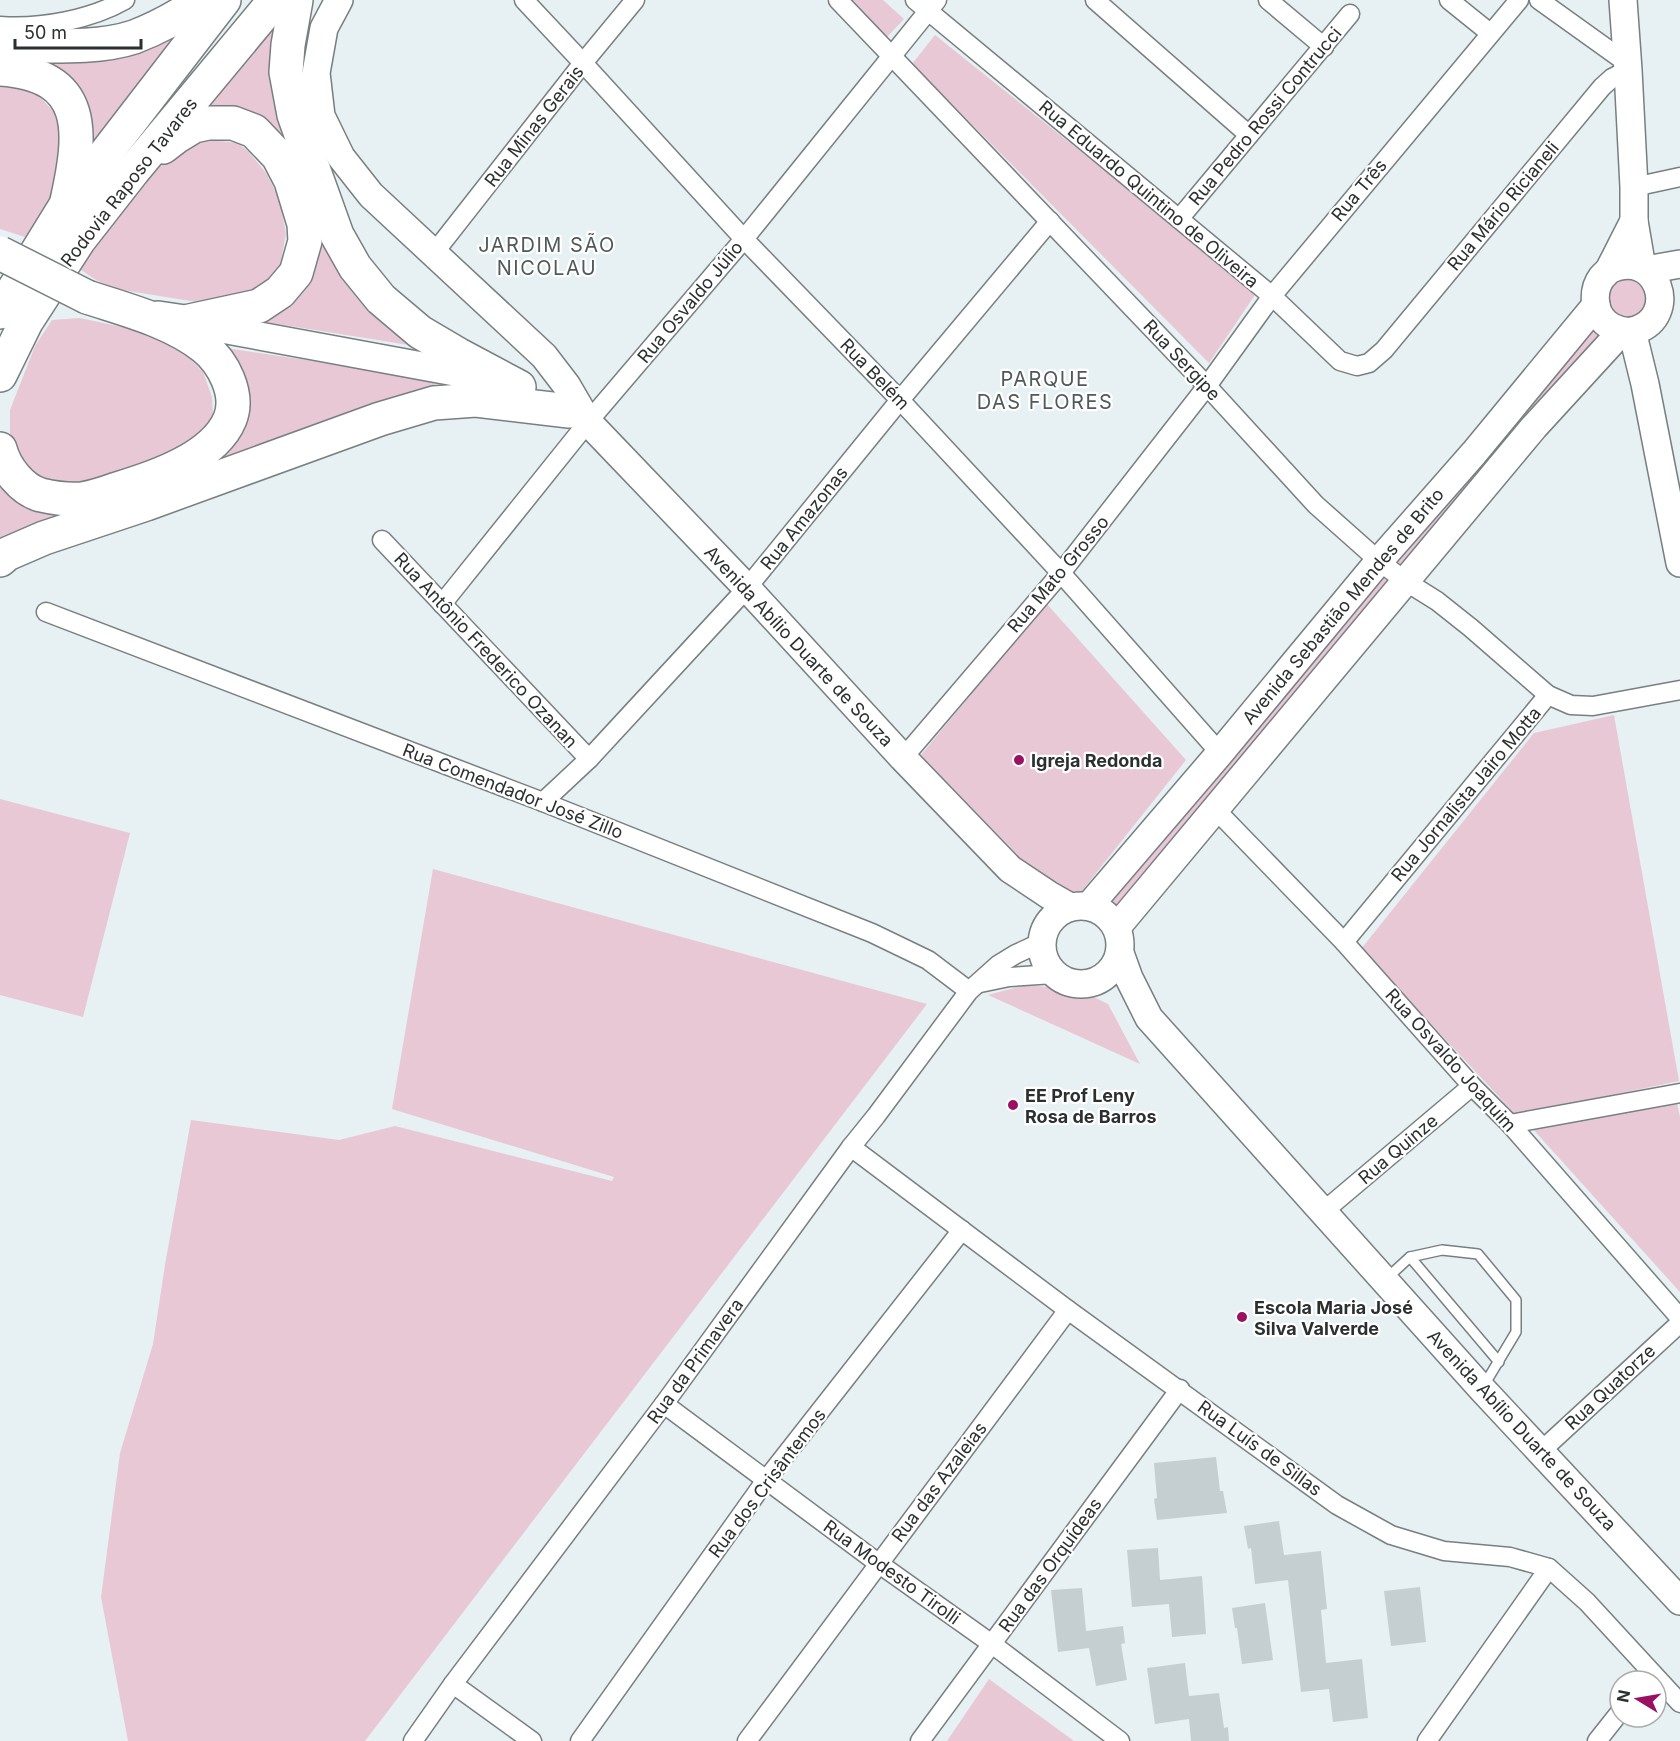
<svg xmlns="http://www.w3.org/2000/svg" width="1680" height="1741" font-family="Inter,sans-serif">
  <style>
    .green { fill: #e8c8d5 }
    .building { fill: #c5cfd1 }
    .lines { fill: none; stroke-linecap: round; stroke-linejoin: round }
    .service-casing { stroke: #777f81; stroke-width: 12 }
    .minor-casing { stroke: #777f81; stroke-width: 21 }
    .secondary-casing { stroke: #777f81; stroke-width: 30 }
    .motorway-casing { stroke: #777f81; stroke-width: 36 }
    .service { stroke: #fff; stroke-width: 9 }
    .minor { stroke: #fff; stroke-width: 18 }
    .secondary { stroke: #fff; stroke-width: 27 }
    .motorway { stroke: #fff; stroke-width: 33 }
    .motorway-bridge-casing { stroke: #777f81; stroke-width: 36; stroke-linecap: butt }
    .motorway-bridge { stroke: #fff; stroke-width: 33 }
    .poi-dot { fill: #9b1162; stroke: #fff; stroke-width: 2 }
    .labels { text-anchor: middle; dominant-baseline: central; stroke-width: 4.5; stroke-linejoin: round; paint-order: stroke }
    .street-label { font-size: 18px; fill: #2b2f2f; stroke: #fff }
    .poi-label { font-size: 18px; font-weight: bold; fill: #2b2f2f; stroke: #fff; text-anchor: start }
    .neighbourhood-label { font-size: 20px; letter-spacing: 1.5px; fill: #51595b; stroke: #fff }
  </style>
  <rect width="100%" height="100%" fill="#e7f0f2"/>
  <g class="green">
    <path d="M850,0h33l21,19 -17,18z"/>
    <path d="M280,13l-5,85 6,34 9,26 -99,-41z"/>
    <path d="M190,24l-103,128 -56,-91z"/>
    <path d="M935,35l322,257 -48,71 -297,-299z"/>
    <path d="M0,83l36,10 17,18 6,18 1,24 -7,51 -28,33 -25,-8z"/>
    <path d="M210,140l28,3 11,9 17,21 14,27 6,34 -6,31 -10,14 -19,12 -54,11 -81,-13 -20,-9 -18,-12 64,-87 41,-34z"/>
    <path d="M314,220c10,22 19,48 35,67 19,23 42,41 66,59l-156,-25z"/>
    <path d="M1637,276l15,20 -13,22c-5,0 -11,1 -15,0 -18,-2 -18,-23 -11,-35z"/>
    <path d="M80,318l70,15 23,9 30,30 9,25 1,18 -9,14 -18,19 -107,44 -39,-5 -30,-35v-42l25,-64 17,-26z"/>
    <path d="M1590,321l15,13 -485,577 -12,-16z"/>
    <path d="M226,348l176,26 30,6 4,7 -231,79 16,-20z"/>
    <path d="M0,479l83,33 -83,33z"/>
    <path d="M1046,603l140,157 -105,132 -17,-2 -47,-29 -96,-106z"/>
    <path d="M1614,715l65,366 -163,34 -155,-166 173,-216z"/>
    <path d="M0,799l130,34 -47,184 -83,-22z"/>
    <path d="M433,869l494,135 -562,737h-237l-27,-144 19,-144 33,-109 12,-79 26,-145 148,20 56,-14 217,55 2,-4 -222,-68z"/>
    <path d="M1026,985l32,3 34,8 16,8 32,60 -152,-69z"/>
    <path d="M1676,1099l4,18v175l-149,-165z"/>
    <path d="M989,1679l85,62h-127z"/>
  </g>
  <g class="building">
    <path d="M1216,1457l4,34h3l4,22 -70,7 -3,-21 3,-1 -3,-35z"/>
    <path d="M1279,1521l5,34 37,-4 6,58 -6,1 5,53 36,-4 6,59 -35,4 -4,-33 -28,3 -13,-112 -33,4 -4,-36 -3,1 -4,-23z"/>
    <path d="M1158,1548l2,32 42,-4 4,58 -34,3 -3,-33 -37,3 -5,-57z"/>
    <path d="M1420,1587l6,55 -35,4 -7,-55z"/>
    <path d="M1082,1588l4,43 37,-5 2,17 -4,1 6,36 -31,6 -7,-38 -31,4 -7,-62z"/>
    <path d="M1265,1603l8,57 -31,4 -5,-36h-2l-3,-20z"/>
    <path d="M1185,1663l4,33 30,-3 5,35 4,-1 1,14h-38l-2,-22 -34,5 -8,-56z"/>
  </g>
  <g class="lines">
    <g class="service-casing">
      <g id="service">
        <path d="M1410,1257l89,105"/>
        <path d="M1387,1278l23,-21 32,-7 36,4 38,46v32l-33,55"/>
      </g>
    </g>
    <g class="minor-casing">
      <g id="minor">
        <path d="M524,0l59,63 161,176 156,161 161,173 159,180"/>
        <path d="M838,0l369,386 109,119 63,56 26,20 32,20 34,27 77,67"/>
        <path d="M915,0l357,296 68,65 17,5 12,-3 15,-13 218,-263 10,-9 16,-8"/>
        <path d="M1095,0l154,135"/>
        <path d="M1268,0l56,47"/>
        <path d="M1449,0l41,33"/>
        <path d="M1539,0l88,63"/>
        <path d="M0,26c40,3 90,-6 125,-26"/>
        <path d="M1634,187l46,-10"/>
        <path d="M1179,219l171,-205"/>
        <path d="M434,253l149,-190 52,-63"/>
        <path d="M382,540l207,219"/>
        <path d="M442,604l146,-182 156,-183 193,-239"/>
        <path d="M46,612l497,190 329,131 56,27 41,31"/>
        <path d="M903,758l158,-185 146,-187 65,-90 247,-296"/>
        <path d="M543,802l46,-43 158,-171 153,-188 150,-179"/>
        <path d="M1215,809l129,133 128,144 38,38 170,194"/>
        <path d="M1344,942l204,-247 23,10 22,1 87,-16"/>
        <path d="M980,983l29,-6 45,-3"/>
        <path d="M1510,1124l170,-31"/>
        <path d="M851,1147l217,163 269,195 54,30 53,16 66,6 39,11 38,34 93,101"/>
        <path d="M1324,1211l148,-125"/>
        <path d="M664,1404l214,159 114,81 128,97"/>
        <path d="M1540,1452l140,-129"/>
        <path d="M453,1684l79,57"/>
        <path d="M413,1741l40,-57 211,-280 187,-257 25,-31 93,-125 29,-26 18,-11 26,-12"/>
        <path d="M580,1741l186,-261 196,-250"/>
        <path d="M747,1741l321,-431"/>
        <path d="M920,1741l260,-352"/>
        <path d="M1427,1741l122,-173"/>
        <path d="M1597,1741l23,-29"/>
      </g>
    </g>
    <g class="secondary-casing">
      <g id="secondary">
        <path d="M339,0l-15,28 -8,45 5,43 20,41 30,38 173,161 23,30 21,36 159,166 156,170 107,111 39,26 21,12"/>
        <path d="M1623,0l5,70 6,117v34l8,47"/>
        <path d="M1609,270c49,-23 71,46 27,60 -10,3 -22,0 -30,-7 -13,-11 -14,-33 -4,-46 4,-4 7,-6 9,-11 8,-15 15,-30 23,-45"/>
        <path d="M1646,270l34,-6"/>
        <path d="M189,323l271,50 31,7"/>
        <path d="M1632,331l13,53 35,179"/>
        <circle cx="1081" cy="945" r="39"/>
        <path d="M1089,906l131,-153 159,-192 95,-108 122,-148"/>
        <path d="M1117,927l417,-500 88,-96"/>
        <path d="M1120,953l9,25 20,40 333,371 198,212"/>
      </g>
    </g>
    <g class="motorway-casing">
      <g id="motorway">
        <path d="M296,0l-8,45 -2,27 8,43 43,120 18,32 26,32 39,33 39,23 60,32"/>
        <path d="M0,46c41,-1 95,4 134,-9 24,-9 47,-22 69,-37"/>
        <path d="M0,69c89,6 82,64 67,132"/>
        <path d="M0,312l66,-107 158,-205"/>
        <path d="M158,318l27,4 74,-16 21,-14 16,-19 9,-32 -1,-17 -13,-43 -13,-25 -24,-25 -21,-8h-25l-14,3 -18,11 -13,10"/>
        <path d="M0,375l26,-53 53,-82 54,-69 142,-171"/>
        <path d="M0,449c5,19 22,41 41,46 13,3 28,5 41,4 12,-2 24,-6 35,-10 37,-11 97,-31 113,-70 10,-25 -7,-57 -26,-72 -33,-26 -78,-37 -117,-50"/>
        <path d="M0,560l7,-6 37,-16 102,-34 234,-85 54,-16 42,-3 93,11"/>
      </g>
    </g>
    <use href="#service" class="service"/>
    <use href="#minor" class="minor"/>
    <use href="#secondary" class="secondary"/>
    <use href="#motorway" class="motorway"/>
    <g class="motorway-bridge-casing">
      <path id="motorway-bridge" d="M0,253l87,44"/>
    </g>
    <use href="#motorway-bridge" class="motorway-bridge"/>
  </g>
  <g class="poi-dot">
    <circle cx="1019" cy="760" r="6"/>
    <circle cx="1013" cy="1105" r="6"/>
    <circle cx="1242" cy="1317" r="6"/>
  </g>
  <g class="labels">
    <g class="street-label">
      <text transform="translate(1265 116) rotate(-50)">Rua Pedro Rossi Contrucci</text>
      <text transform="translate(534 126) rotate(-52)">Rua Minas Gerais</text>
      <text transform="translate(129 182) rotate(-52)">Rodovia Raposo Tavares</text>
      <text transform="translate(1359 190) rotate(-50)">Rua Três</text>
      <text transform="translate(1149 194) rotate(40)">Rua Eduardo Quintino de Oliveira</text>
      <text transform="translate(1503 206) rotate(-50)">Rua Mário Ricianeli</text>
      <text transform="translate(690 302) rotate(-50)">Rua Osvaldo Júlio</text>
      <text transform="translate(1182 360) rotate(47)">Rua Sergipe</text>
      <text transform="translate(875 374) rotate(46)">Rua Belém</text>
      <text transform="translate(804 518) rotate(-51)">Rua Amazonas</text>
      <text transform="translate(1058 574) rotate(-50)">Rua Mato Grosso</text>
      <text transform="translate(1343 606) rotate(-50)">Avenida Sebastião Mendes de Brito</text>
      <text transform="translate(799 646) rotate(47)">Avenida Abílio Duarte de Souza</text>
      <text transform="translate(486 650) rotate(47)">Rua Antônio Frederico Ozanan</text>
      <text transform="translate(513 791) rotate(21)">Rua Comendador José Zillo</text>
      <text transform="translate(1466 794) rotate(-50)">Rua Jornalista Jairo Motta</text>
      <text transform="translate(1451 1060) rotate(48)">Rua Osvaldo Joaquim</text>
      <text transform="translate(1398 1149) rotate(-40)">Rua Quinze</text>
      <text transform="translate(695 1361) rotate(-54)">Rua da Primavera</text>
      <text transform="translate(1610 1387) rotate(-43)">Rua Quatorze</text>
      <text transform="translate(1522 1430) rotate(47)">Avenida Abílio Duarte de Souza</text>
      <text transform="translate(1260 1448) rotate(36)">Rua Luís de Sillas</text>
      <text transform="translate(939 1482) rotate(-53)">Rua das Azaleias</text>
      <text transform="translate(767 1483) rotate(-53)">Rua dos Crisântemos</text>
      <text transform="translate(1050 1565) rotate(-54)">Rua das Orquídeas</text>
      <text transform="translate(892 1572) rotate(36)">Rua Modesto Tirolli</text>
    </g>
    <g class="poi-label">
      <text x="1031" y="760">Igreja Redonda</text>
      <text x="1025" y="1095">EE Prof Leny<tspan x="1025" dy="21">Rosa de Barros</tspan></text>
      <text x="1254" y="1307">Escola Maria José<tspan x="1254" dy="21">Silva Valverde</tspan></text>
    </g>
    <g class="neighbourhood-label">
      <text x="547" y="245">JARDIM SÃO<tspan x="547" dy="23">NICOLAU</tspan></text>
      <text x="1045" y="379">PARQUE<tspan x="1045" dy="23">DAS FLORES</tspan></text>
    </g>
  </g>
  <g transform="translate(1638 1699) rotate(281)"><circle r="28" fill="#ffffff" stroke="#aaacac" stroke-width="1.5"/>
  <path d="M0-4.5L10 22L0 15L-10 22Z" fill="#9b1162"/>
  <text y="-9" font-size="16" font-weight="bold" text-anchor="middle" fill="#2b2f2f">N</text>
  </g>
  <path d="M15 39v9h126v-9" fill="none" stroke="#2b2f2f" stroke-width="3"/>
  <text x="24" y="39" font-size="18" fill="#2b2f2f" stroke="#ffffff" stroke-width="4.5" paint-order="stroke">50 m</text>
</svg>
